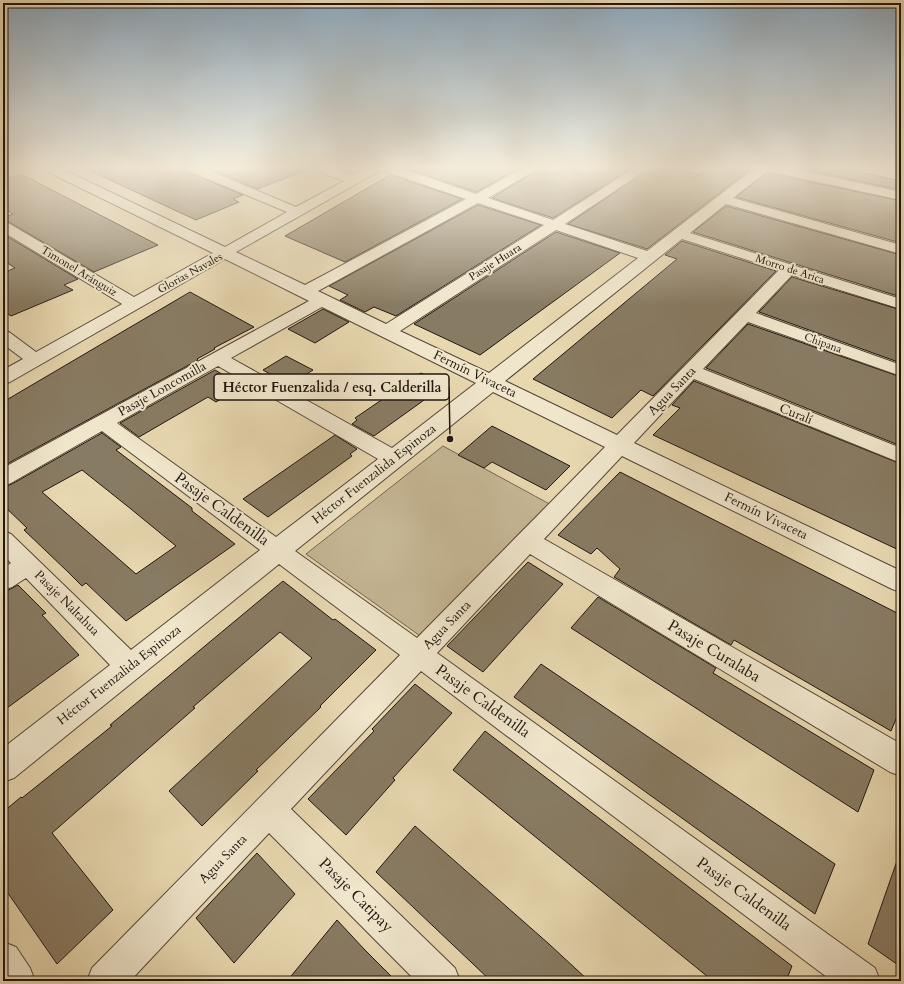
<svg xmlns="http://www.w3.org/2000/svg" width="904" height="984" font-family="Cardo,serif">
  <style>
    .green { fill: #c6b795; stroke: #746652 }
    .building { fill: #887b63; stroke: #211610; fill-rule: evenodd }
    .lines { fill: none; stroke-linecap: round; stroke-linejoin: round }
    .street-casing { stroke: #534638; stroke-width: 2 }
    .street { fill: #f0e6cc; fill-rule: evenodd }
    .labels { text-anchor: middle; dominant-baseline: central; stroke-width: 4; stroke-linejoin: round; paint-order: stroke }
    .far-street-label { font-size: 11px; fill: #211610; stroke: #f0e6cc }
    .street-label { font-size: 13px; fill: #211610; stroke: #f0e6cc }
    .near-street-label { font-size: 16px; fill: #211610; stroke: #f0e6cc }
    .leader { fill: none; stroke: #211610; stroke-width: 1.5 }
    .callout-dot { fill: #211610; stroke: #f0e6cc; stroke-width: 1.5 }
    .callout { fill: #f0e6cc; stroke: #211610; stroke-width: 1.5 }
    .callout-label { font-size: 14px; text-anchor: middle; font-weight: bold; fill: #211610 }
  </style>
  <rect width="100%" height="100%" fill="#e8d8b0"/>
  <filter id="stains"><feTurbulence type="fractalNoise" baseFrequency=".005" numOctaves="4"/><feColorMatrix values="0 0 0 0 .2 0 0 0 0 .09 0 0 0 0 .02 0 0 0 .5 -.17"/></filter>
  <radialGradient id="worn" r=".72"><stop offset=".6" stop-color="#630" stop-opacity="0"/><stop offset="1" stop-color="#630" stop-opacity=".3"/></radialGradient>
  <path class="green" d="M443,446l112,61 -132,131 -117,-84z"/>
  <g class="building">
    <path d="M82,167h101l2,4 58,24 -10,4 6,3 -43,18z"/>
    <path d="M206,167h105v1l-53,21z"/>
    <path d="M403,167h118l-45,25z"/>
    <path d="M542,167h91l-80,51 -61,-20z"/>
    <path d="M652,167h20l27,8 11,-8h43l-106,82 -79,-25z"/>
    <path d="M793,167h44l64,14v9z"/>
    <path d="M767,173l134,28v42l-165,-46z"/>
    <path d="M21,174l137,71 -64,27 -85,-50 -6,-1v-3l10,-4 -10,-6v-28z"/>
    <path d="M390,175l72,24 -117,63 -60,-26z"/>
    <path d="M478,205l63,20 -145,91 -22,-9 -9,5 -25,-12 8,-5 -19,-9z"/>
    <path d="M726,206l175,49v42l-208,-65z"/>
    <path d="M556,232l64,21 -140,102 -66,-31z"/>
    <path d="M3,234l75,45 -14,6 9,5 -62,26 -8,-6v-37l12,-5 -12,-8z"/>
    <path d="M682,241l94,30 -123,125 -12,-6 -29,28 -79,-39 144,-120 -12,-4z"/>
    <path d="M792,277l109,33v53l-142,-51z"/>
    <path d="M190,292l64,35 -40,21 1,1 -18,10 1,1 -195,106v-64z"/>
    <path d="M323,309l26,13 -34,21 -27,-14z"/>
    <path d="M748,324l153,53v69l-195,-78z"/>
    <path d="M286,356l27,14 -24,15 -26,-15z"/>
    <path d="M215,370l27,16 -26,16 -8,-5 -69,40 -19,-14z"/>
    <path d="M421,373l24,12 -71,51 -22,-12 5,-4 -2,-2z"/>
    <path d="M694,381l207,83v87l-248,-116 27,-27 -8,-3z"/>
    <path d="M492,426l78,40 -24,24 -54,-28 -8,6 -26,-13z"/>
    <path d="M102,433l19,14 -5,3 76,58v3l43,33 -109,77 -40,-38 -4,3 -14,-14 -44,-42 3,-2 -24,-23v-18l9,-3zM82,470l49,39 45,37 -40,28 -94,-82z"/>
    <path d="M335,435l22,14 -7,5 2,2 -84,61 -25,-18z"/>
    <path d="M620,472l281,143v92l-10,24 -157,-91 -3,5 -117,-68 6,-8 -23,-21 -6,6 -33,-19z"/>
    <path d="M528,562l35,22 -80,88 -36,-26z"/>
    <path d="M283,581l50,39 2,-1 41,31 -56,56 1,1 -65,63 2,1 -56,55 -33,-35 143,-133 -32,-26 -87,75 2,1 -143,125 61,77 -56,54 -54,-78v-74l18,-15 1,1 90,-72 -2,-1z"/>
    <path d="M18,585l28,28 -4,2 37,40 -76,56v-118z"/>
    <path d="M598,597l118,71 -3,5 161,97 -16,42 -287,-184z"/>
    <path d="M541,664l294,200 -20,50 -301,-217z"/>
    <path d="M415,684l37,29 -59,65 2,2 -49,55 -38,-36 66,-68 -2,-2z"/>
    <path d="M485,731l307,235 -6,15h-73l-260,-211z"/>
    <path d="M415,826l134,118 40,37h-98l-115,-109z"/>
    <path d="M257,853l38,41 -61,69 -38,-45z"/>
    <path d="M898,858l3,1v108l-33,-23z"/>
    <path d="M337,920l27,29 32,32h-109z"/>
  </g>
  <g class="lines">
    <g class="street-casing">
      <g id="street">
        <path d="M42,167h16l167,80 62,-35 -101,-42 -2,-3h17l95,40 48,-26 -29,-11 -2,-3h18l22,8 15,-8h30l78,27 49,-27h16l-53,31 65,22 83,-53h15l-86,57 82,27 109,-84h29l116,25v8l-134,-29 -34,27 168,47v9l-175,-50 -36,29 211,66v10l-109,-34 -36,38 145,52v11l-153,-54 -45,47 198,79v15l-207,-84 -60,64 267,128v21l-9,-3 -270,-133 -78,83 357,205v32l-11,-4 -360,-218 -93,99 438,315 5,13h-48l-411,-310 -130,138 164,159 5,13h-44l-147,-148 -139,148h-43l5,-13 308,-313 -121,-91 -265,214 -11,4v-34l107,-83 -84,-87 -14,9 -9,3v-22l8,-5 -8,-8v-24l8,3 120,116 129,-100 -158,-119 -91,52 -8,3v-18l306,-167 -84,-42 -215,123 -7,2v-14l20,-11 -20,-15v-13l6,1 27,20 86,-48 -119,-72v-10l5,1 126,74 79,-44 -169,-83zM381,170l85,29 -161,86 -69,-33zM478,203l66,22 -158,99 -68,-33zM556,230l82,28 -149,115 -89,-42zM682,239l97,31 -162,165 -112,-54zM322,307l154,76 -84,65 -161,-90zM218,366l160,93 -102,78 -159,-114zM493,392l112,55 -188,191 -122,-87z"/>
        <path d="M3,942l13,5 14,21 5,13h-32z"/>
      </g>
    </g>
    <use href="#street" class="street"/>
  </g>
  <linearGradient id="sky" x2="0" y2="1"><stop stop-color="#8da8bc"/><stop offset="0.55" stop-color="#f5eddb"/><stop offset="1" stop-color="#f5eddb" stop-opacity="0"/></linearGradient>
  <rect width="904" height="305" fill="url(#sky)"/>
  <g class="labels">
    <g class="far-street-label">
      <text transform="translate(495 262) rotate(-32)">Pasaje Huara</text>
      <text transform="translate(790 269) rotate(18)">Morro de Arica</text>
      <text transform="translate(79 271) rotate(31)">Timonel Aránguiz</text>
      <text transform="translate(190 273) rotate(-29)">Glorias Navales</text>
      <text transform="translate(823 343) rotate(20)">Chipana</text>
    </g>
    <g class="street-label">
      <text transform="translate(475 374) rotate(26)">Fermín Vivaceta</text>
      <text transform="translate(162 389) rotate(-29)">Pasaje Loncomilla</text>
      <text transform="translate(672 391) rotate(-46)">Agua Santa</text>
      <text transform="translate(796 414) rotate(22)">Curalí</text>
      <text transform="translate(374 474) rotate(-38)">Héctor Fuenzalida Espinoza</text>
      <text transform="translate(766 516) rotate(26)">Fermín Vivaceta</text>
      <text transform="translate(67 603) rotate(45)">Pasaje Naltahua</text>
      <text transform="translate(447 625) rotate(-46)">Agua Santa</text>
      <text transform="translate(119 675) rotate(-38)">Héctor Fuenzalida Espinoza</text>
      <text transform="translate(223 859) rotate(-46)">Agua Santa</text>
    </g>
    <g class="near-street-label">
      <text transform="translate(222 509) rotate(36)">Pasaje Caldenilla</text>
      <text transform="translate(714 651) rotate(31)">Pasaje Curalaba</text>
      <text transform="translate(483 701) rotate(36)">Pasaje Caldenilla</text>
      <text transform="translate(744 894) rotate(36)">Pasaje Caldenilla</text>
      <text transform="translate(356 895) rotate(45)">Pasaje Catipay</text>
    </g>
  </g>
  <path class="leader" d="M450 439L449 387"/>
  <circle class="callout-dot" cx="450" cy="439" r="4"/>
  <rect class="callout" x="214" y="374" width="235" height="26" rx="4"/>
  <g class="callout-label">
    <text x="332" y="392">Héctor Fuenzalida / esq. Calderilla</text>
  </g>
  <rect width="904" height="984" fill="none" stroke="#e8d8b0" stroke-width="16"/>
  <rect x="4" y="4" width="896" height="976" fill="none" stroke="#211610" stroke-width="2"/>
  <rect x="8" y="8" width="888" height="968" fill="none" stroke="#211610"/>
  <rect width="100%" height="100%" filter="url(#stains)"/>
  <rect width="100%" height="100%" fill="url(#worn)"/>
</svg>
